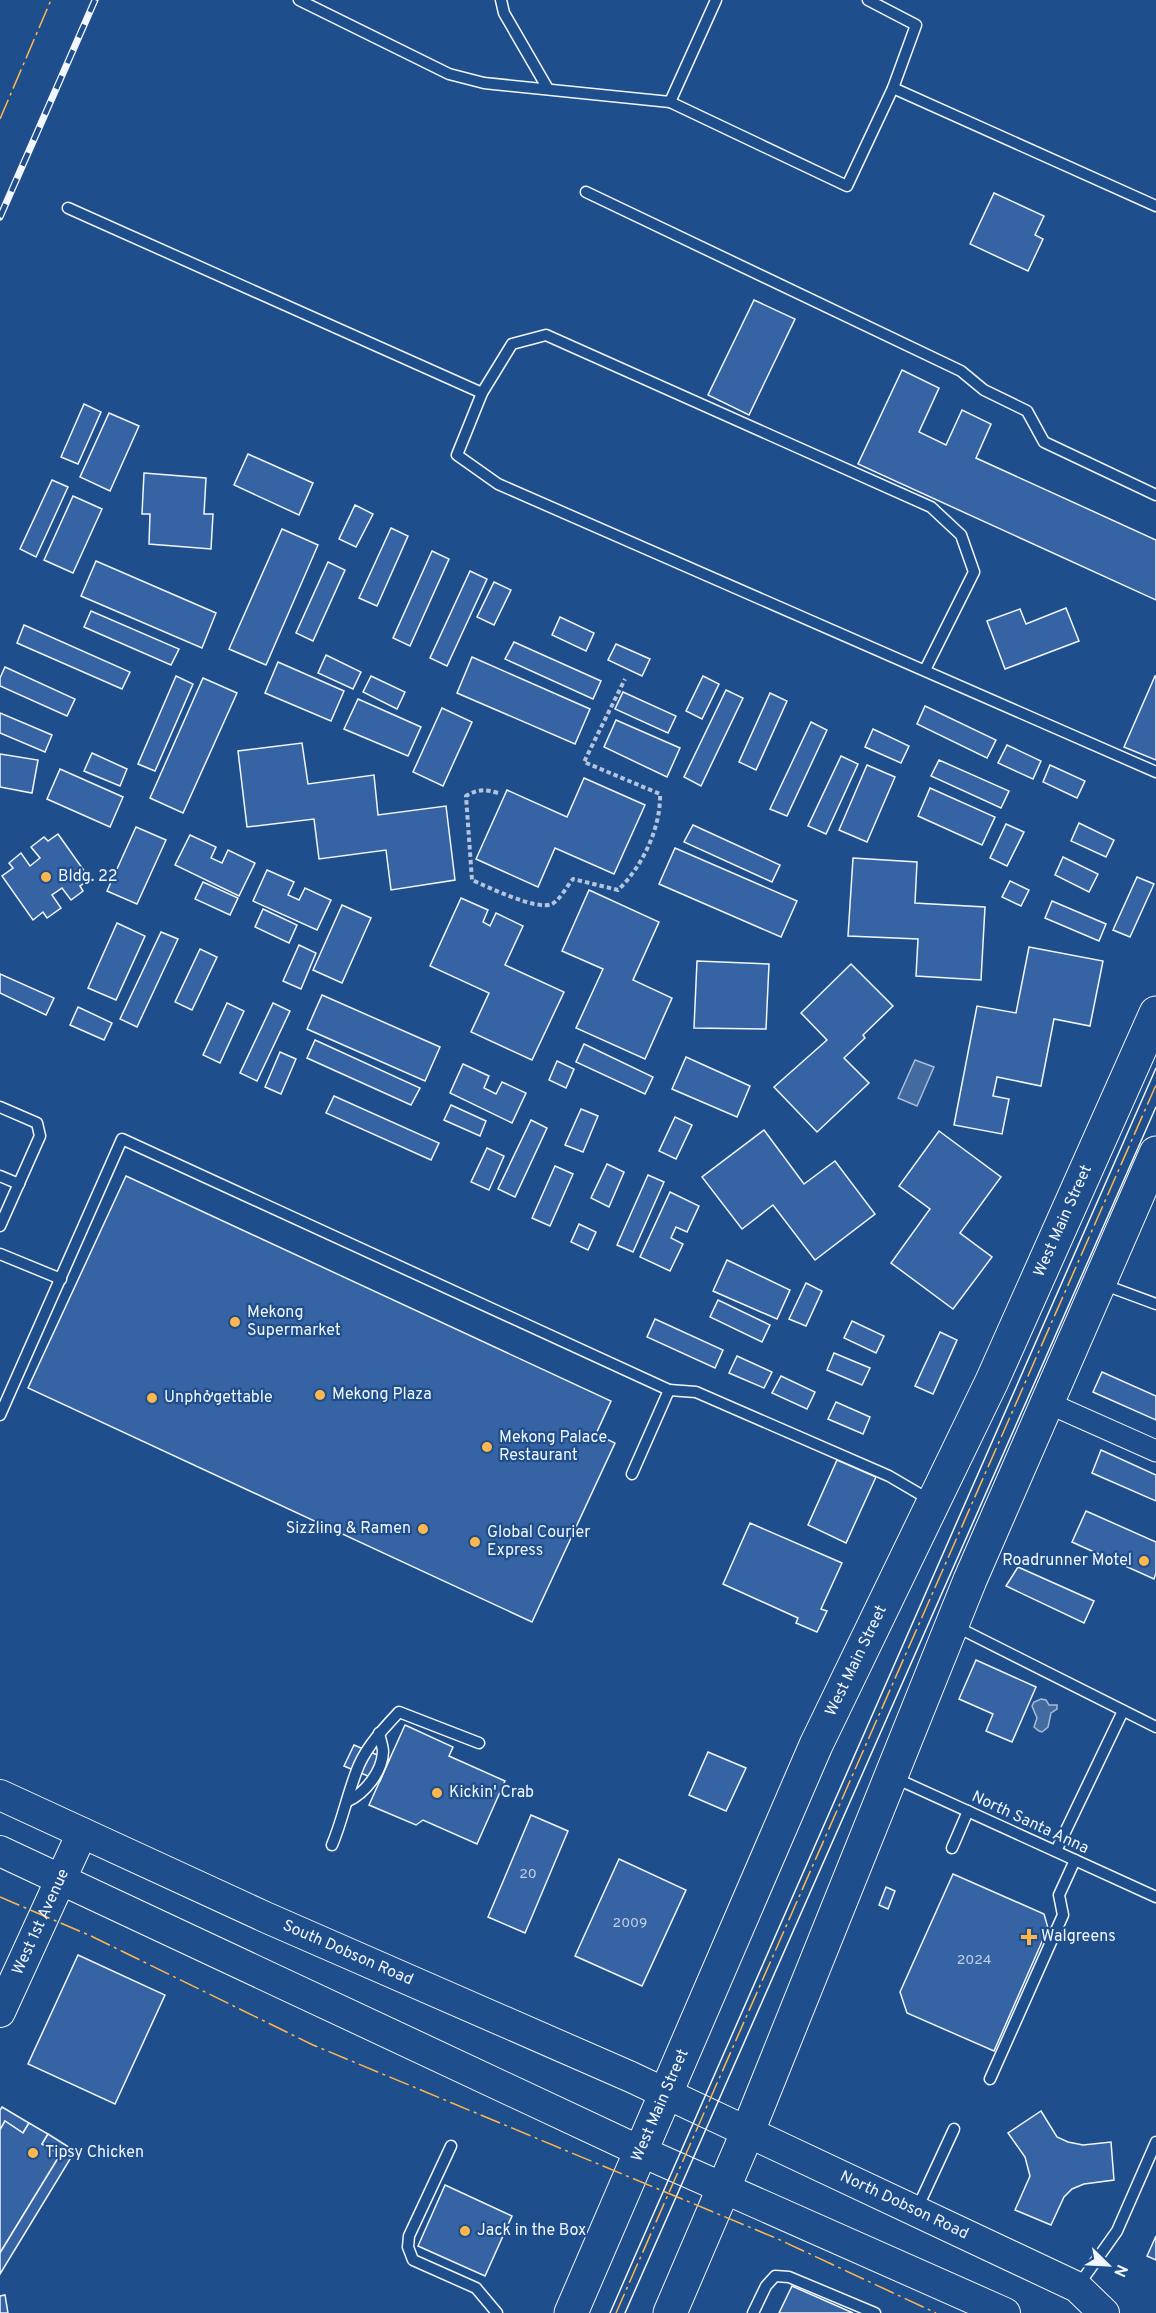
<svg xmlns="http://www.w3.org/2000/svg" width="1156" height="2313" font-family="Overpass,sans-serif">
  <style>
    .water { fill: #446ba0; stroke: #a8bbd7; stroke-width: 1.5 }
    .building { fill: #3563a3; stroke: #f2f6ff; stroke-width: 1.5 }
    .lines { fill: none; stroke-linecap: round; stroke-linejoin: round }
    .lane-casing { stroke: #f2f6ff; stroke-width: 13 }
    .street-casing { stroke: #f2f6ff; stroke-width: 23 }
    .secondary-casing { stroke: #f2f6ff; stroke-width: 32 }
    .primary-casing { stroke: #f2f6ff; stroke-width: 35 }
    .path { stroke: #b3c4dc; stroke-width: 4; stroke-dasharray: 4.5 3; stroke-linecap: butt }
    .lane { stroke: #1f4e8c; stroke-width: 10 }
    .street { stroke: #1f4e8c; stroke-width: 21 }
    .secondary { stroke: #1f4e8c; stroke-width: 30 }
    .primary { stroke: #1f4e8c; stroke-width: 33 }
    .tram { stroke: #f2f6ff; stroke-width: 1.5 }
    .rail-casing { stroke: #f2f6ff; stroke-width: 7 }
    .rail { stroke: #1f4e8c; stroke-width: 4.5; stroke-dasharray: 14; stroke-linecap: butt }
    .power { stroke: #ffb74d; stroke-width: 1.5; stroke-dasharray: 21 4.5 3 4.5; stroke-linecap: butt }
    .poi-dot { fill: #ffb74d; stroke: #1f4e8c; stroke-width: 2 }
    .labels { text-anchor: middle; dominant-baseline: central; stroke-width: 4.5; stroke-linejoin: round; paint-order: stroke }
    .number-label { font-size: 14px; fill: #c3d1e8 }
    .poi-label { font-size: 16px; fill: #f2f6ff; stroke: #1f4e8c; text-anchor: start }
    .street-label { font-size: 16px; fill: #f2f6ff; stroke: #1f4e8c }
  </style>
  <rect width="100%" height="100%" fill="#1f4e8c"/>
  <g class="water">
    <path d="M915,1060l19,7 -17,39 -19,-8z"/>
    <path d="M1041,1699l5,1 3,5h8v4l-6,4 -3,14 -6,5 -3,-1 -5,-4 3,-9 -5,-12 2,-4z"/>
  </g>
  <g class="building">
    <path d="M994,193l50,23 -9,19 8,4 -15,32 -58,-27z"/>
    <path d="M754,300l41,19 -46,96 -41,-20z"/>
    <path d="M902,370l37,18 -20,44 27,13 16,-35 29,14 -15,34 180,82v60l-298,-136z"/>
    <path d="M84,404l17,8 -23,52 -17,-7z"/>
    <path d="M109,413l30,13 -29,65 -30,-14z"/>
    <path d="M248,454l65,29 -14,32 -65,-30z"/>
    <path d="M144,473l62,5 -2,36h9l-2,35 -62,-5 1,-30h-8z"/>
    <path d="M52,480l16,7 -32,70 -16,-8z"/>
    <path d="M73,496l29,13 -29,64 -29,-13z"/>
    <path d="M355,505l18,9 -17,33 -17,-8z"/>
    <path d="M391,528l17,8 -31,70 -18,-8z"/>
    <path d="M282,529l36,16 -52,120 -37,-16z"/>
    <path d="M432,551l17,8 -39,87 -17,-8z"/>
    <path d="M96,561l120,52 -14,35 -121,-52z"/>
    <path d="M328,562l17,8 -32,71 -17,-8z"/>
    <path d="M470,571l17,8 -40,87 -17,-8z"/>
    <path d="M494,582l17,8 -17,35 -17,-8z"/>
    <path d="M1066,608l13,33 -74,28 -18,-48 33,-12 6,15z"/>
    <path d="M91,611l88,38 -8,16 -87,-38z"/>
    <path d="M560,617l34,16 -8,18 -34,-16z"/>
    <path d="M24,625l106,47 -8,17 -105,-46z"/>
    <path d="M514,642l87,39 -8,18 -88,-40z"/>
    <path d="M616,644l34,15 -8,17 -34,-16z"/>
    <path d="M326,655l35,17 -8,17 -35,-16z"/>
    <path d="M472,657l118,52 -15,35 -118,-51z"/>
    <path d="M278,662l66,29 -13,30 -66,-28z"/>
    <path d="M5,667l70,32 -8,17 -67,-30v-8z"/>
    <path d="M176,676l17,8 -38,87 -17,-7z"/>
    <path d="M371,676l34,16 -8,17 -34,-17z"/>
    <path d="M703,676l16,8 -17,35 -16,-8z"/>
    <path d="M1155,676h1v84l-32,-13z"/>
    <path d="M203,678l34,15 -54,120 -33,-15z"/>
    <path d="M726,690l17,8 -42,88 -17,-9z"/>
    <path d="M623,692l53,24 -8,17 -53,-24z"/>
    <path d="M770,693l17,8 -31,69 -17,-8z"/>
    <path d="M358,699l63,28 -13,29 -64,-27z"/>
    <path d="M925,706l71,34 -9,18 -70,-34z"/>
    <path d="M442,708l30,14 -29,64 -30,-14z"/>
    <path d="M0,713l52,22 -7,17 -45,-19z"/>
    <path d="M616,720l64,28 -13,29 -63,-30z"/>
    <path d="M811,722l16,8 -40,86 -17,-7z"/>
    <path d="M873,729l36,17 -8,17 -36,-16z"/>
    <path d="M302,743l6,41 66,-9 4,40 68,-9 9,74 -64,10 -5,-40 -67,9 -5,-40 -67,8 -9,-76z"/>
    <path d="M1007,745l34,16 -8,18 -35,-16z"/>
    <path d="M92,753l35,16 -7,17 -36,-15z"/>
    <path d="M0,754l38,6 -6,33 -32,-6z"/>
    <path d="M841,756l17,8 -32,70 -18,-8z"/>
    <path d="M939,760l70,31 -8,17 -70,-32z"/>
    <path d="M867,765l28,12 -28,65 -28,-12z"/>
    <path d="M1050,765l35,16 -8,17 -34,-16z"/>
    <path d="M60,769l63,28 -13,30 -63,-28z"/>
    <path d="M584,778l61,27 -31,69 -59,-26 -17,39 -62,-28 31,-69 60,27z"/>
    <path d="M930,788l65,29 -13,28 -64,-29z"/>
    <path d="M1079,823l35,17 -8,17 -35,-16z"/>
    <path d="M1006,824l18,8 -17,34 -17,-8z"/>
    <path d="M693,825l87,40 -8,17 -88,-40z"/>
    <path d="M136,827l30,13 -29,64 -30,-13z"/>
    <path d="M58,834l32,45 -10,7 3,5 -12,9 -9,-12 -10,7 9,13 -14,10 -4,-6 -10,8 -31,-44 11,-8 -4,-5 12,-10 9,13 10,-8 -9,-11 13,-10 4,4z"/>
    <path d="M190,835l26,12 -5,11 11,5 6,-13 27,13 -16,33 -64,-31z"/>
    <path d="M675,848l122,53 -16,36 -122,-53z"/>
    <path d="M1063,857l35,17 -9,18 -34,-17z"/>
    <path d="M853,858l64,4 -2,41 70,4 -4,73 -65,-4 2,-37 -70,-3z"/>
    <path d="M267,870l27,12 -6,13 11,5 6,-12 26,12 -14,30 -64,-29z"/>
    <path d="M1137,877l17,7 -24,53 -17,-7z"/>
    <path d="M1010,881l19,9 -8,16 -19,-9z"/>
    <path d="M203,882l35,16 -8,17 -35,-16z"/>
    <path d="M589,890l70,32 -26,58 39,18 -27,61 -69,-31 27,-59 -41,-18z"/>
    <path d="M461,898l27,12 -5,12 7,4 6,-13 27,13 -18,39 59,27 -32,68 -61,-28 18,-39 -59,-27z"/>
    <path d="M1052,901l54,23 -7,17 -54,-23z"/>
    <path d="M342,905l29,13 -29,65 -29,-13z"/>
    <path d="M263,909l34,16 -8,18 -34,-16z"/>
    <path d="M117,923l28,13 -29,64 -28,-12z"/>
    <path d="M161,932l17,7 -41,88 -17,-8z"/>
    <path d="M299,945l17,8 -15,36 -18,-8z"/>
    <path d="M1029,947l74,14 -13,65 -36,-7 -13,67 -44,-9 -4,19 16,3 -7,35 -48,-9 23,-119 39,7z"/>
    <path d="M200,949l17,8 -25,53 -17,-8z"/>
    <path d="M697,961l72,3 -3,65 -72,-1z"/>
    <path d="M851,964l42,42 -30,29 2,3 -21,20 25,25 -52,49 -43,-45 53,-47 -26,-27z"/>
    <path d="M0,974l54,24 -8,17 -46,-22z"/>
    <path d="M322,995l118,52 -15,34 -118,-52z"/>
    <path d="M227,1003l17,8 -24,52 -17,-8z"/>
    <path d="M273,1003l17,8 -33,70 -17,-8z"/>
    <path d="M78,1007l34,16 -8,17 -34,-15z"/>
    <path d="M315,1040l105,48 -9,17 -104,-47z"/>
    <path d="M584,1044l69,33 -8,17 -69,-32z"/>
    <path d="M280,1052l16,7 -15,35 -16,-7z"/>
    <path d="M686,1057l64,29 -13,31 -65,-28z"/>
    <path d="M557,1061l17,8 -8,19 -17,-8z"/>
    <path d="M463,1064l26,12 -5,12 12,6 6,-12 24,11 -14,30 -62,-30z"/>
    <path d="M334,1096l105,47 -8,17 -105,-47z"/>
    <path d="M451,1105l35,16 -6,15 -36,-16z"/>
    <path d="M581,1109l17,7 -15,36 -18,-7z"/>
    <path d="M675,1117l17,8 -16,34 -17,-8z"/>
    <path d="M531,1120l16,8 -32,69 -17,-8z"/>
    <path d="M764,1130l40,54 31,-23 40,53 -60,46 -42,-55 -31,24 -40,-52z"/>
    <path d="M939,1131l62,46 -41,56 32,24 -39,52 -62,-46 39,-54 -31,-23z"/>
    <path d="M487,1148l17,8 -15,34 -18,-8z"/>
    <path d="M607,1164l17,8 -15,35 -18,-9z"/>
    <path d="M555,1166l18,8 -23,52 -18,-8z"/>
    <path d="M648,1175l16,7 -31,70 -16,-7z"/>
    <path d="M126,1176l485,225 -15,33 19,9 -83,179 -504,-234z"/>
    <path d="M670,1192l29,14 -12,26 -11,-5 -5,11 12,6 -13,27 -30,-14z"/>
    <path d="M579,1224l17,8 -8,18 -17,-8z"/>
    <path d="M727,1260l63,30 -13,29 -64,-28z"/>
    <path d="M806,1283l16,8 -16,35 -17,-7z"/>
    <path d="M718,1300l52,25 -8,17 -52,-25z"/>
    <path d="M655,1319l68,31 -8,18 -68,-31z"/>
    <path d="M852,1321l32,15 -8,17 -32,-15z"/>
    <path d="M940,1332l17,8 -24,54 -18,-8z"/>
    <path d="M834,1353l36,15 -8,17 -35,-15z"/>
    <path d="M737,1356l35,16 -8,16 -35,-15z"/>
    <path d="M1102,1372l54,24v24l-63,-28z"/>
    <path d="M781,1376l34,16 -8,17 -35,-16z"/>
    <path d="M836,1402l34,15 -7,17 -35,-15z"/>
    <path d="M1101,1450l55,25v26l-64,-28z"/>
    <path d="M837,1460l39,17 -30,66 -38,-18z"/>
    <path d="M1086,1511l70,31v31l-2,6 -82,-37z"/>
    <path d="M750,1523l92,40 -21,46 6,2 -10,21 -21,-9 2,-5 -75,-34z"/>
    <path d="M1018,1567l76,34 -10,22 -78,-37z"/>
    <path d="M976,1660l60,27 -24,55 -26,-11 7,-17 -34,-15z"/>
    <path d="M405,1725l48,22 -4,9 56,25 -28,63 -54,-24 -7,5 -47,-20z"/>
    <path d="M354,1745l35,15 -9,21 -36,-15z"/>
    <path d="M708,1752l38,16 -20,43 -37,-16z"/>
    <path d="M531,1815l37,16 -43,102 -37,-16z"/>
    <path d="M619,1859l67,31 -44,96 -67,-30z"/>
    <path d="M953,1874l91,40 4,14 -54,123 -87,-38 -7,-21z"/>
    <path d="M886,1887l9,4 -7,18 -9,-4z"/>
    <path d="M78,1955l87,40 -50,109 -87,-40z"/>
    <path d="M2,2107l27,16 -6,10 -18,-12 -5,9v-20z"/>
    <path d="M1041,2111l16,26 11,5 15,3 28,-3 3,38 -30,4 -12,5 -8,8 -13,28 -36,-15 15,-34 -5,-19 -17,-24z"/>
    <path d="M5,2121l18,12 6,-10 19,11 -6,10 18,11 -60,98v-123z"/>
    <path d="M48,2134l27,17 -75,123v-21l60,-98 -18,-11z"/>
    <path d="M445,2185l67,31 -27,60 -67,-30z"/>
    <path d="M1156,2236v24l-9,-4z"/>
    <path d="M792,2286l61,27h-74z"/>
    <path d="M5,2295l3,18h-8v-17z"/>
  </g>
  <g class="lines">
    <g class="lane-casing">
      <g id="lane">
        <path d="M299,0l150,74 35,9 186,19 177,84 46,-98 23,-63 -48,-25"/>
        <path d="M501,0l3,13 44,76"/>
        <path d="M893,88l263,118"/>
        <path d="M670,102l46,-102"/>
        <path d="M586,192l375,179 23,19 43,21 17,31 112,53"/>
        <path d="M68,208l414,185"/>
        <path d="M925,670l49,-98 -13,-37 -30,-28 -385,-172 -34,9 -30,49 -25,62 41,29 658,288"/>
        <path d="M0,1107l37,16 3,13 -40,90"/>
        <path d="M0,1176l19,8"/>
        <path d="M0,1254l61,25"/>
        <path d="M1102,1284l54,20"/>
        <path d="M669,1390l27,2 193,84 41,24"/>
        <path d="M0,1415l122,-276 547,251 -37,84"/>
        <path d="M955,1626l201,101"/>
        <path d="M895,1778l261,119"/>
        <path d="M348,1801c17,-8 34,-29 35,-49 0,-6 -3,-13 -4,-19"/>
        <path d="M332,1845c11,-26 16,-54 27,-80 9,-20 25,-37 40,-53l80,31"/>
        <path d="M952,1848l16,-37"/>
        <path d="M1056,1851l67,-140"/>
        <path d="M990,2079l73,-164 -4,-20 16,-35"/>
        <path d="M451,2146l-42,90 -1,11 5,13 63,28 21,25"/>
        <path d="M916,2211l38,-82"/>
        <path d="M1078,2286l39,-55 39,-89"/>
        <path d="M753,2313l13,-27 9,-10 14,1 86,36"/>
      </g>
    </g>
    <g class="street-casing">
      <path id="street" d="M1046,1402l110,49"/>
    </g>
    <g class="secondary-casing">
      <g id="secondary">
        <path id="s1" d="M0,1795l265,122 366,160 446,210 27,26"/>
        <path d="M0,1851l640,300 365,162"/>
        <path id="s2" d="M0,2012l82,-179"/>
      </g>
    </g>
    <g class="primary-casing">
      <g id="primary">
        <path id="s3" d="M571,2313l245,-568 176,-364 164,-368"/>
        <path d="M670,2313l78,-182 222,-551 186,-427"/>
      </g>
    </g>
    <path class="path" d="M498,793c-13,-4 -20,-4 -32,3l6,84c16,7 65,31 80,24 8,-4 15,-18 21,-25l45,11c24,-23 43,-62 42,-96l-76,-32 41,-83"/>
    <use href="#lane" class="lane"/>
    <use href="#street" class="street"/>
    <use href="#secondary" class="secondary"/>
    <use href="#primary" class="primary"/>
    <g class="tram">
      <path d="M610,2313l546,-1245"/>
      <path d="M625,2313l531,-1206"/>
    </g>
    <g class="rail-casing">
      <path id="rail" d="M0,217l95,-217"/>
    </g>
    <use href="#rail" class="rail"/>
    <g class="power">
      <path d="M0,119l51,-119"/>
      <path d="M0,1897l91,39 222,109 465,194 158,74"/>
      <path d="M616,2313l540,-1228"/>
    </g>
  </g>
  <g class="poi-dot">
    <circle cx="46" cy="877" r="6"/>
    <circle cx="235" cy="1322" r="6"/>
    <circle cx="320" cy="1395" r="6"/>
    <circle cx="152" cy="1398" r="6"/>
    <circle cx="487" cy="1447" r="6"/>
    <circle cx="423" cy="1529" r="6"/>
    <circle cx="475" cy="1542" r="6"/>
    <circle cx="1144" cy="1561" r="6"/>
    <circle cx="437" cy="1793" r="6"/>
    <path d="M1026 1928h6v6h6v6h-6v6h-6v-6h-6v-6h6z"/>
    <circle cx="33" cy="2153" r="6"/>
    <circle cx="465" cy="2231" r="6"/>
  </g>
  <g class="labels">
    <g class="number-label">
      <text x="528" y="1874">20</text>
      <text x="630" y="1923">2009</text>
      <text x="974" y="1960">2024</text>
    </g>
    <g class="poi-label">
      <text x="58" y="877">Bldg. 22</text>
      <text x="247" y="1313">Mekong<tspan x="247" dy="18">Supermarket</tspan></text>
      <text x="332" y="1395">Mekong Plaza</text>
      <text x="164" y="1398">Unphởgettable</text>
      <text x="499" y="1438">Mekong Palace<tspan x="499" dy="18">Restaurant</tspan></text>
      <text x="411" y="1529" text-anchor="end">Sizzling &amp; Ramen</text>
      <text x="487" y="1533">Global Courier<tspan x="487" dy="18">Express</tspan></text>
      <text x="1132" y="1561" text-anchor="end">Roadrunner Motel</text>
      <text x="449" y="1793">Kickin' Crab</text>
      <text x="1041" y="1937">Walgreens</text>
      <text x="45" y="2153">Tipsy Chicken</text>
      <text x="477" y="2231">Jack in the Box</text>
    </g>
    <g class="street-label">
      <text stroke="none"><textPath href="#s3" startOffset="1198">West Main Street</textPath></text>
      <text stroke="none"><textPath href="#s3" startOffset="712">West Main Street</textPath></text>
      <text transform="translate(1030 1823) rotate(25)">North Santa Anna</text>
      <text stroke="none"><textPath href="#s2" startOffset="99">West 1st Avenue</textPath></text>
      <text stroke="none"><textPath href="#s1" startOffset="382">South Dobson Road</textPath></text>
      <text stroke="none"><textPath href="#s3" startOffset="226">West Main Street</textPath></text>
      <text stroke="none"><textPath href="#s1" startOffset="993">North Dobson Road</textPath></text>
    </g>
  </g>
  <g transform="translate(1108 2265) rotate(114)" stroke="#1f4e8c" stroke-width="4.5" paint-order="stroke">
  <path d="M0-4.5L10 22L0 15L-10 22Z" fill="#f2f6ff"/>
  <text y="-9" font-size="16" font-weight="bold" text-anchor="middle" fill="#f2f6ff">N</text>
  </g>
</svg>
